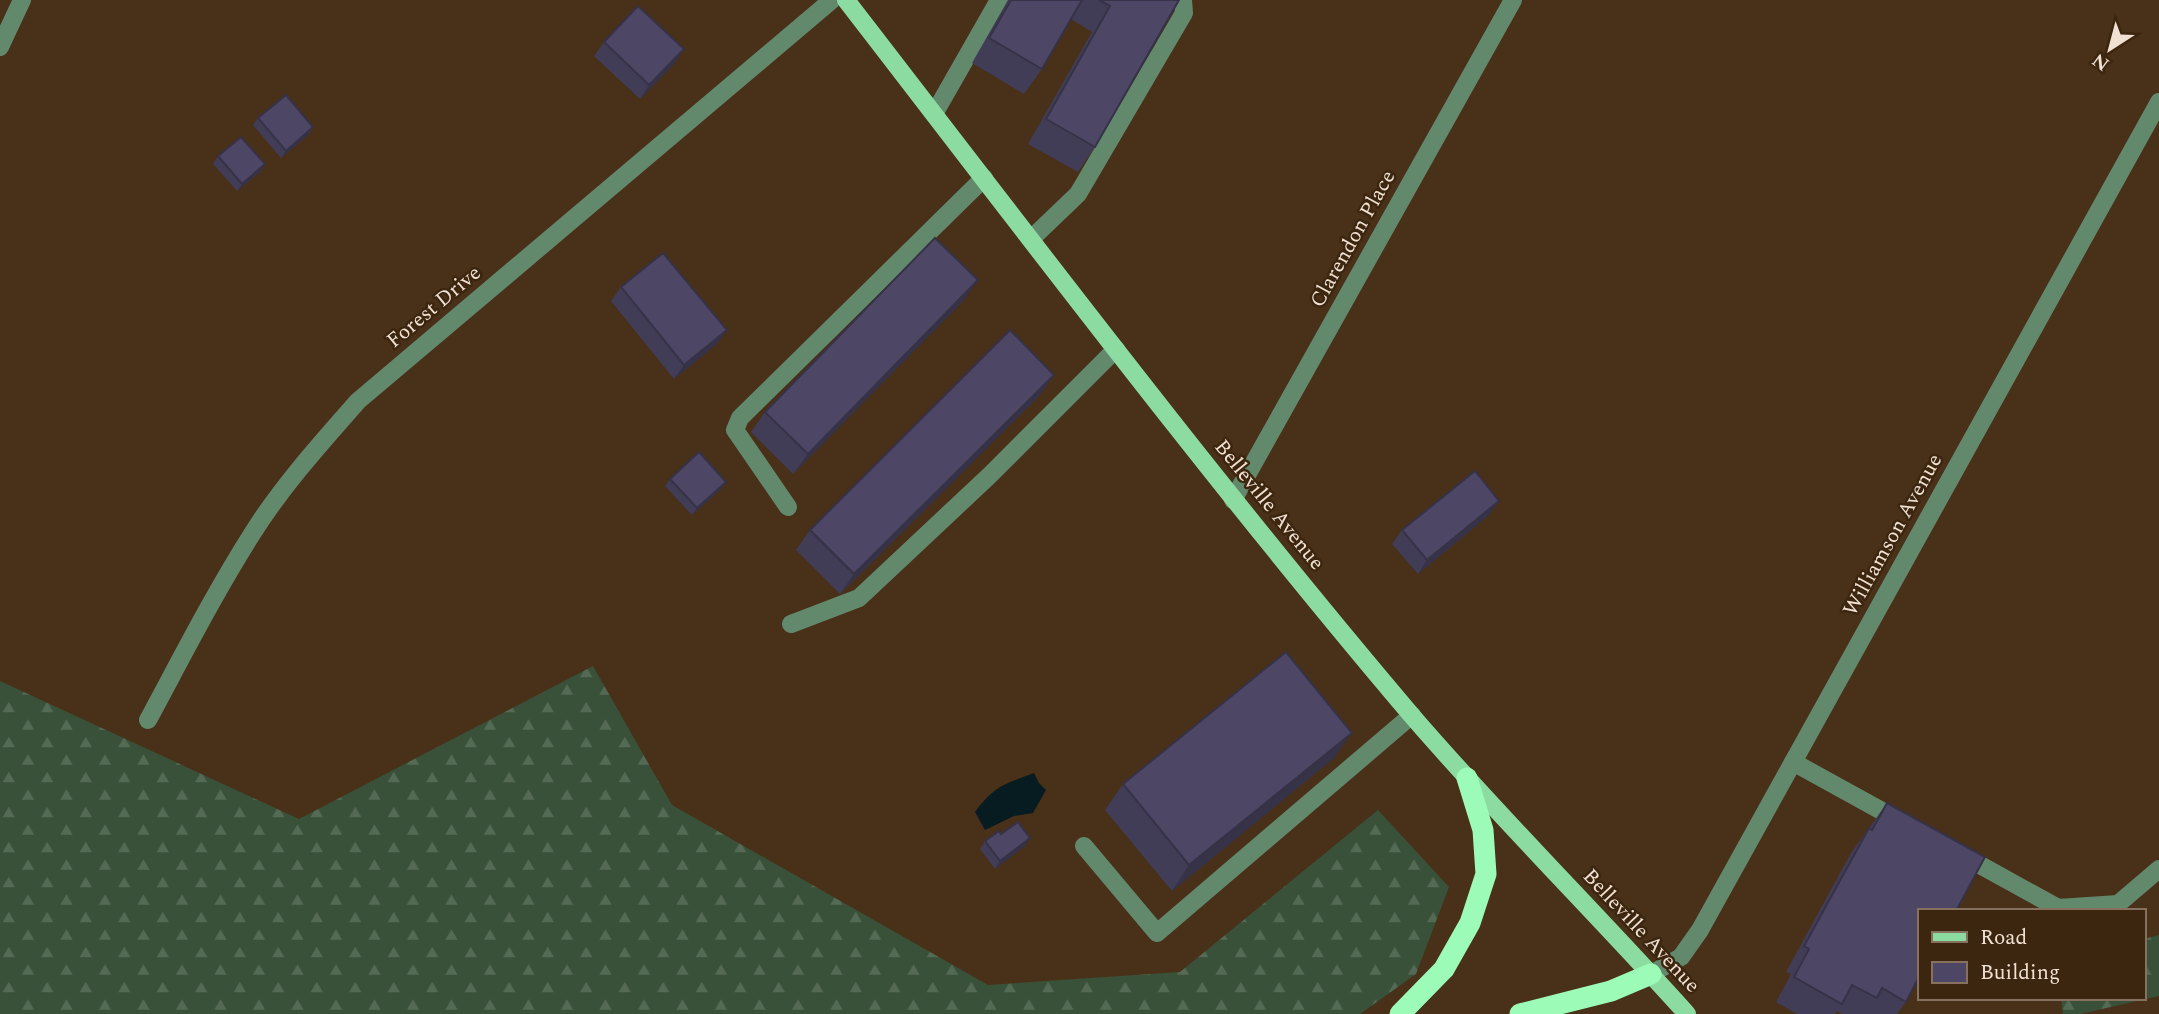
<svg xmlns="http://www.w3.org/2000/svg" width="2159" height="1014" font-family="Spectral,serif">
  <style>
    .forest { fill: url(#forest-firs) }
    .water { fill: #061c21 }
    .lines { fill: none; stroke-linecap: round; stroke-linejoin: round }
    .minor { stroke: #63896d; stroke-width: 18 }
    .major { stroke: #8cdca2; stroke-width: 18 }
    .highway { stroke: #9cfcb7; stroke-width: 21 }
    .wall { fill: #423d57 }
    .shaded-wall { fill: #363247 }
    .building { fill: #4d4765; stroke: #363247; stroke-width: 2 }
    .labels { text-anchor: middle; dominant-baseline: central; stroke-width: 5; stroke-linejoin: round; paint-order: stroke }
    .street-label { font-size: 21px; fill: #f0e1d3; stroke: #3d260f }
  </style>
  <defs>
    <pattern id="forest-firs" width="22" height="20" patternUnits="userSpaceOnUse" patternTransform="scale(1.75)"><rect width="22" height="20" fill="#385138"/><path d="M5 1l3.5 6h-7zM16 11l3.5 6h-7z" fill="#556a54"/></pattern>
  </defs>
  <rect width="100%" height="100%" fill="#483019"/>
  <g class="forest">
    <path d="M593,666l79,139 316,180 192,-13 198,-162 71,77 -33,87 -56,40h-1360v-333l299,138z"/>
    <path d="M2159,935v61l-79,18h-17l-2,-16h82v-59z"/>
  </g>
  <path class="water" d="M1034,773l5,10 7,7 -13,23 -19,3 -29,14 -10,-18c20,-27 30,-28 59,-39z"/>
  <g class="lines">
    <g class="minor">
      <path d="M0,47l22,-47"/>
      <path d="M934,114l65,-114"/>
      <path d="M1031,239l47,-45 106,-181 -1,-13"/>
      <path d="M1233,500l280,-500"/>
      <path d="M788,507l-53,-77 5,-12 244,-240"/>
      <path d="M791,624l68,-26 131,-123 126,-126"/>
      <path d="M148,720c34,-63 66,-126 104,-186 30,-48 69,-91 106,-133l474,-401"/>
      <path d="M1793,762l107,59"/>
      <path d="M1084,846l73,87 255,-218"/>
      <path d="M1962,855l96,53 60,-4 41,-35"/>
      <path d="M1651,974l30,-17 19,-27 459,-828"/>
    </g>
    <path class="major" d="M846,0c186,241 370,485 567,717 88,102 184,197 274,297"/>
    <g class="highway">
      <path d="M1400,1014l44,-45 26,-46 16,-49 -3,-44 -16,-52"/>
      <path d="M1520,1014l91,-23 40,-17"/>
    </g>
  </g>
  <g class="wall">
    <path d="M1008,0h171l-84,147 -17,25 -50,-28 64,-112 -21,-13 -29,50 -18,25 -52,-31z"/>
    <path d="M604,42l70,22 -34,35 -46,-43z"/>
    <path d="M258,118l55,9 -5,8 -27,23 -28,-33z"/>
    <path d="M218,156l47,8 -5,8 -23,19 -24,-27z"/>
    <path d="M621,287l96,57 -43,35 -63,-78z"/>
    <path d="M964,300l-171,174 -42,-42 14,-20z"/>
    <path d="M1040,395l-200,199 -44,-44 14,-20z"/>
    <path d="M670,479l51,10 -29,26 -27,-29z"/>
    <path d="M1489,515l-71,59 -26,-30 10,-14z"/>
    <path d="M1334,758l-162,133 -67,-81 18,-26z"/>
    <path d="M1887,803l19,199 -9,12h-55l-5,-3 -2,3h-38l-21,-12 15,-28 -5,-2 65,-119z"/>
    <path d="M1001,834l24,12 -30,23 -15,-20 5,-8z"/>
  </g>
  <g class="shaded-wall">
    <path d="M684,49l-10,15 -34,35 9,-14z"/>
    <path d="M313,127l-5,8 -27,23 5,-7z"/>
    <path d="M265,164l-5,8 -23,19 5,-7z"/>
    <path d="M978,280l-14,20 -171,174 15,-20z"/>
    <path d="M727,330l-10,14 -43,35 10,-14z"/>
    <path d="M1054,375l-14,20 -200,199 14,-20z"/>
    <path d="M726,482l-5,7 -29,26 5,-7z"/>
    <path d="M1499,501l-10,14 -71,59 9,-14z"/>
    <path d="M1352,733l-18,25 -162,133 17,-26z"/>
    <path d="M1030,838l-5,8 -30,23 5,-8z"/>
  </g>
  <g class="building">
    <path d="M1011,0h71l-40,69 -53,-31z"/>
    <path d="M1099,0h80l-84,147 -49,-28 64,-113z"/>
    <path d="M638,6l46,43 -35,36 -45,-43z"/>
    <path d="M286,95l27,32 -27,24 -28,-33z"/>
    <path d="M241,137l24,27 -23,20 -24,-28z"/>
    <path d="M935,238l43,42 -170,174 -43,-42z"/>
    <path d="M663,253l64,77 -43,35 -63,-78z"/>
    <path d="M1010,330l44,45 -200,199 -44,-44z"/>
    <path d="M699,452l27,30 -29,26 -27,-29z"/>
    <path d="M1475,471l24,30 -72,59 -25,-30z"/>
    <path d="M1286,652l66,81 -163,132 -66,-81z"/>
    <path d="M1887,803l98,54 -29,54h-37v66l-13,25 -24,-14 -5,10 -25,-13 -10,19 -48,-27 15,-28 -5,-3 65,-118 3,2z"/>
    <path d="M1018,822l12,16 -30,23 -15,-20 14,-10 2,3z"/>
  </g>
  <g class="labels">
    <g class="street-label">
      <text transform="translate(1353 239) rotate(-61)">Clarendon Place</text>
      <text transform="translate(434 307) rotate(-40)">Forest Drive</text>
      <text transform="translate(1269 505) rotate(51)">Belleville Avenue</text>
      <text transform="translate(1893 535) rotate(-61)">Williamson Avenue</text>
      <text transform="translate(1641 931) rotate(47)">Belleville Avenue</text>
    </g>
  </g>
  <rect x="1918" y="909" width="228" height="91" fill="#3d260f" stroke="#85715d" stroke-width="2"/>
  <rect x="1932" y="932" width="35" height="10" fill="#8cdca2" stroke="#85715d" stroke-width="2"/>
  <text x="1980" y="944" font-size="21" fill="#f0e1d3">Road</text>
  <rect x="1932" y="962" width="35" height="21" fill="#4d4765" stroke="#85715d" stroke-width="2"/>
  <text x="1980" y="979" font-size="21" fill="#f0e1d3">Building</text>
  <g transform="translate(2110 49) rotate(216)" stroke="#3d260f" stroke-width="5" paint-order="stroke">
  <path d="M0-5L12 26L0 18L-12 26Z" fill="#f0e1d3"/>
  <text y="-10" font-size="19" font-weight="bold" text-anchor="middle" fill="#f0e1d3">N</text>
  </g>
</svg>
